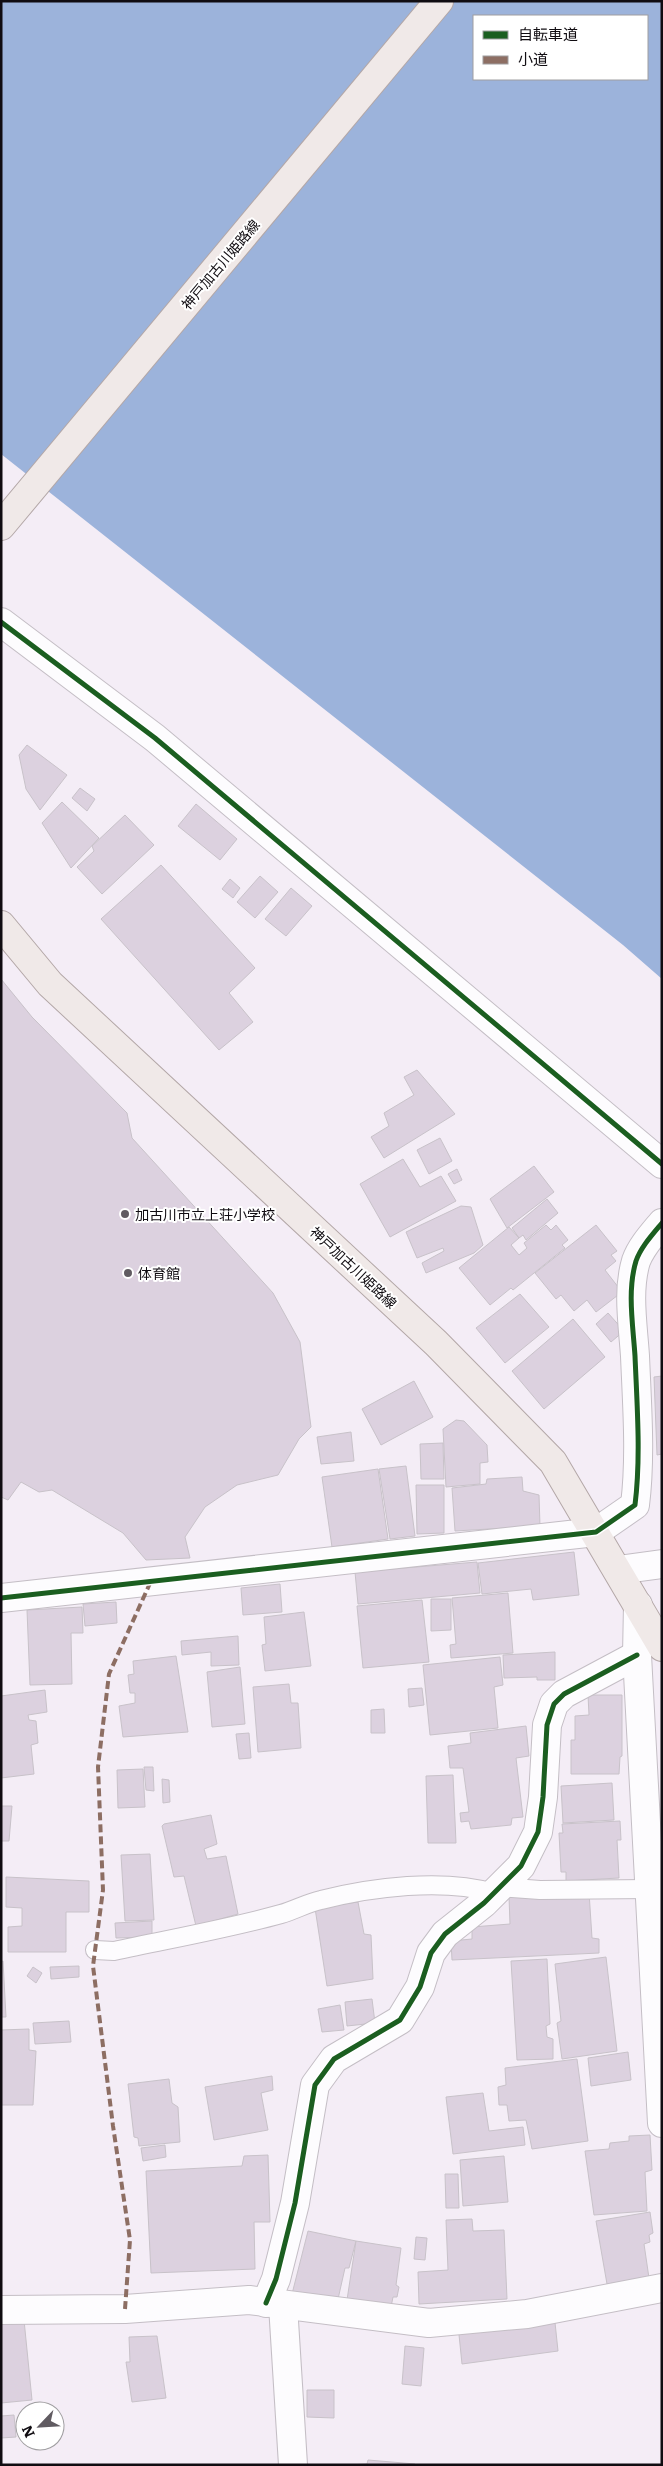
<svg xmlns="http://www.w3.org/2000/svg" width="663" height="2466" font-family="Literata,'Noto Sans JP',serif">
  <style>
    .water { fill: #9cb3db; fill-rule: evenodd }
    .building { fill: #dcd1df; stroke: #c8c2c9 }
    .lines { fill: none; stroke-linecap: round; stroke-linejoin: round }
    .lane-casing { stroke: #c4bec5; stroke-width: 20 }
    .street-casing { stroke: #c4bec5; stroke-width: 30 }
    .primary-casing { stroke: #b3a7a7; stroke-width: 30 }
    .lane { stroke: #fdfcfe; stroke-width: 18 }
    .street { stroke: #fdfcfe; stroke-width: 28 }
    .primary { stroke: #f0e9e8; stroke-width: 28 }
    .quiet { stroke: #8d6e63; stroke-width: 4; stroke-dasharray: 8 4; stroke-linecap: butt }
    .cycleway-casing { stroke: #fff; stroke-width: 8 }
    .cycleway { stroke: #1b5e20; stroke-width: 5 }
    .poi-dot { fill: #605b61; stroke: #fff; stroke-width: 2 }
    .labels { text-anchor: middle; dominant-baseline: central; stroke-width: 4; stroke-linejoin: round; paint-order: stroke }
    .street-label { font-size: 14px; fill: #100c11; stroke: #fff }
    .poi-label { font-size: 14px; fill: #100c11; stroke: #fff; text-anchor: start }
  </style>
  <rect width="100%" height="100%" fill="#f4edf6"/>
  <path class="water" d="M1,1h661v978l-39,-34 -622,-491zM474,16h173v63h-173z"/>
  <g class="building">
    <path d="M27,745l40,30 -27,35 -14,-21 -7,-34z"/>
    <path d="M80,788l15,11 -8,12 -15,-13z"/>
    <path d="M62,802l37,36 -28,30 -29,-45z"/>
    <path d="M196,804l41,35 -17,21 -42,-34z"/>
    <path d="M125,815l29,30 -52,49 -25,-27 17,-16 -2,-5z"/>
    <path d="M161,865l94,103 -26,25 24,29 -34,28 -118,-131z"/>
    <path d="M260,876l18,16 -23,26 -18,-16z"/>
    <path d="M230,879l10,9 -7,10 -11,-9z"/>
    <path d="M291,888l21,18 -26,30 -21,-17z"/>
    <path d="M1,979l31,38 95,96 5,25 141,155 27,49 11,85 -12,12 -21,36 -41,10 -32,22 -20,30 5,21 -44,2 -23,-27 -71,-43 -13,2 -18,-10 -13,18 -7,-3z"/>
    <path d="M417,1070l38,44 -71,44 -13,-21 18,-11 -5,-13 30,-18 -10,-18z"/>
    <path d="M440,1138l12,23 -23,13 -12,-24z"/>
    <path d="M403,1159l17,28 21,-11 15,25 -66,36 -30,-53z"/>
    <path d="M534,1166l20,26 -47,36 -17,-29z"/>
    <path d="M457,1169l5,11 -8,4 -6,-10z"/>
    <path d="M547,1199l11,14 -32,27 -3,-5 -4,3 -7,-10z"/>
    <path d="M461,1206l10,1 12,38 -9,8 -48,20 -4,-10 22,-12 -1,-3 -26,10 -11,-26z"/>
    <path d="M546,1225l5,5 5,-5 12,15 -6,5 3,3 -52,42 -2,-2 -21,17 -31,-37 50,-41 10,11 -8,7 8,10 8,-7 -3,-5z"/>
    <path d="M596,1225l21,26 -6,4 5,6 -11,9 17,22 -26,20 -9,-12 -13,11 -13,-16 -5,4 -21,-26z"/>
    <path d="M520,1294l29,33 -44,36 -29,-35z"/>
    <path d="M608,1313l16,18 -13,11 -15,-18z"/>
    <path d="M573,1319l32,38 -61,52 -32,-38z"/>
    <path d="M662,1376v78l-5,1 -3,-78z"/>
    <path d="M414,1381l19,36 -52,28 -19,-36z"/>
    <path d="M456,1420l8,1 23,24 1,17 -8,1v21l-34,3 -3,-58z"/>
    <path d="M351,1432l3,29 -33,3 -4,-27z"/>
    <path d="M443,1443l1,36h-23l-1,-35z"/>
    <path d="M406,1466l9,70 -25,3 -11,-70z"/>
    <path d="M378,1469l10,70 -56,8 -10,-70z"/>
    <path d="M522,1477l1,14 16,4 1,31 -85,5 -3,-43 34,-4 1,-5z"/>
    <path d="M416,1485h28v48l-27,1z"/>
    <path d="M574,1552l5,43 -46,5 -2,-11 -49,5 -4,-31z"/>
    <path d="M477,1562l3,31 -122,11 -3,-32z"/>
    <path d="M280,1584l2,28 -39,3 -2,-27z"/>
    <path d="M508,1593l5,60 -62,5 -1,-13 6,-1 -4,-46z"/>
    <path d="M431,1599h20v31l-20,1z"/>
    <path d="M422,1600l7,62 -66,6 -6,-62z"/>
    <path d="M116,1602l1,21 -32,3 -2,-22z"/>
    <path d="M82,1607l1,26h-12l1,51 -42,1 -3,-75z"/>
    <path d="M304,1612l7,54 -46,5 -3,-26 4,-1 -2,-27z"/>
    <path d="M238,1636l1,29 -28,1v-14l-29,3 -1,-14z"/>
    <path d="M555,1652v28h-18v-3l-33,1 -1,-23z"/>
    <path d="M176,1656l12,76 -65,5 -4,-31 16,-3v-10h-5l-2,-18 6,-1 -1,-13z"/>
    <path d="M500,1657l3,28 -9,2 4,41 -68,7 -7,-70z"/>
    <path d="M240,1667l5,57 -33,3 -5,-55z"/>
    <path d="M289,1684l2,19h7l3,45 -43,4 -5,-65z"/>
    <path d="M422,1688l2,17 -15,2 -1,-18z"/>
    <path d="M45,1690l2,22 -19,3 1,5 7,1 2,22 -7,2 3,29 -33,4v-82z"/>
    <path d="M588,1695h34v61l-2,1 -1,17h-48v-34h4v-24l14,-1z"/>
    <path d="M384,1709l1,24h-14v-23z"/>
    <path d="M526,1726l3,30 -13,2 7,59 -11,1 -1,7 -40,4 -2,-8 -8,1 -1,-9 9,-1 -6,-44h-13l-2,-22 23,-3 -1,-10z"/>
    <path d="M249,1733l2,25 -12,1 -3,-25z"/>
    <path d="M144,1767h9l1,24 -8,-1z"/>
    <path d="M143,1769l2,38 -27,1 -1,-38z"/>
    <path d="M453,1775l3,68h-28l-2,-67z"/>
    <path d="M162,1779l7,1 1,22 -7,1z"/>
    <path d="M612,1783l2,37 -51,3 -2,-37z"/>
    <path d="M1,1806h11l-3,35h-8z"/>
    <path d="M211,1815l6,29 -13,5 3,10 19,-3 12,58 -42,12 -12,-50 -10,1 -12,-51 2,-2z"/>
    <path d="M620,1821l1,19h-4l2,38 -53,3v-9h-5l-2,-39h4l-1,-9z"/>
    <path d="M150,1854l4,66 -29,1 -4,-66z"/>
    <path d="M6,1877l83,4v31h-23v40h-58v-25l14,-1v-18l-16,-1z"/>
    <path d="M589,1892l3,46 7,1v14l-147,7 -1,-19 21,-2v-12l38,-3 -1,-27z"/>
    <path d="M358,1902l6,32 7,1 2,44 -46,7 -12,-78z"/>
    <path d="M152,1921v16l-36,1 -1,-15z"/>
    <path d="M606,1957l11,94 -55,8 -5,-36 4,-2 -6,-57z"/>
    <path d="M547,1959l3,65 -4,2 1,11 6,2v20l-36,1 -6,-99z"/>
    <path d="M3,1961l3,56h-5v-55z"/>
    <path d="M79,1966v11l-28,2 -1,-12z"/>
    <path d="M33,1967l9,6 -6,10 -9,-7z"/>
    <path d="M372,1999l3,24 -28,3 -2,-24z"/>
    <path d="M340,2005l4,25 -22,2 -4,-23z"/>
    <path d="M69,2021l2,21 -36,2 -2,-21z"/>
    <path d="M29,2029v21l7,1 -3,54h-32v-75z"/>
    <path d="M628,2052l3,28 -40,6 -3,-28z"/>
    <path d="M577,2059l11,82 -56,8 -6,-29 -17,1 -2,-16h-8l-1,-18 8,-2 -1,-17z"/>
    <path d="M272,2076l1,14 -12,3 7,37 -54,10 -9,-53z"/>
    <path d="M169,2079l3,24 6,4 2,35 -41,4 -1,-8 -4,-1 -6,-53z"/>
    <path d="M483,2093l6,38 34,-4 2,18 -72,9 -7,-57z"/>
    <path d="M650,2135l2,35 -7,2 2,39 -53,4 -9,-64 24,-2 1,-6 19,-2v-5z"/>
    <path d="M165,2145l1,12 -23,4 -2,-13z"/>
    <path d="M268,2155l2,67h-16l1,47 -104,4 -5,-102 96,-5 2,-10z"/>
    <path d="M504,2156l4,46 -45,4 -3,-46z"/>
    <path d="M445,2174h13l1,34h-13z"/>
    <path d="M650,2212l3,21 -4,2 1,7 -6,2 5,34 -42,6 -11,-63z"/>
    <path d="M472,2219l1,12 31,-1 3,69 -88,5 -1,-32 30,-2 -2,-50z"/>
    <path d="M308,2231l48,10 -7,27h-4l-9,40 -44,-14z"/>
    <path d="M416,2237l11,1 -2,22 -11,-1z"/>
    <path d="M356,2241l45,7 -5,37 3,2 -2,10h-4l-2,10 -44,-7z"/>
    <path d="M554,2313l4,38 -96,13 -4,-39z"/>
    <path d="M24,2320l8,80 -31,3v-81z"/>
    <path d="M157,2336l9,62 -34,4 -6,-40h4l-1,-25z"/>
    <path d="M405,2346l19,2 -3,38 -19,-2z"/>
    <path d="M307,2390h27v28l-27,-1z"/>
    <path d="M14,2415l2,22 -15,1v-22z"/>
    <path d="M368,2460l47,4v1h-67l19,-1z"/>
  </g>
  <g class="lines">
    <g class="lane-casing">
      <g id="lane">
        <path d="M500,1887l40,3 110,-1"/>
        <path d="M95,1950l19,1c55,-12 113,-22 167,-37 14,-4 26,-11 40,-14 51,-13 122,-22 173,-7"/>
      </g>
    </g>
    <g class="street-casing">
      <g id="street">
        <path d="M1,622l154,116 507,426"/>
        <path d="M618,1570l44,-6"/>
        <path d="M1,1598l595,-66 39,-27c6,-48 2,-100 0,-149 -2,-31 -8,-65 1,-95 5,-14 16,-26 26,-38"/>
        <path d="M638,1605l-1,50 25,468"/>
        <path d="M266,2303l10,-24 19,-76 20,-118 19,-26 66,-39 20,-33 11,-34 14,-19 39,-31 37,-37 17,-34 5,-35 4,-72 7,-21 10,-10 73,-39"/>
        <path d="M283,2305l10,160"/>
        <path d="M1,2310l124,-1 124,-9 180,23 98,-9 135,-26"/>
      </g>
    </g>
    <g class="primary-casing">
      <g id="primary">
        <path d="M1,526l438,-525"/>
        <path d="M1,925l49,59 386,359 117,119 109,185"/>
      </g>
    </g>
    <use href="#lane" class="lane"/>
    <use href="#street" class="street"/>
    <use href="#primary" class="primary"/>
    <path class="quiet" d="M125,2309l5,-69 -17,-114 -20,-160 10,-76 -5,-123 11,-93 42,-93"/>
    <g class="cycleway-casing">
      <g id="cycleway">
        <path d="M1,622l154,116 507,426"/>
        <path d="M1,1598l595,-66 39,-27c6,-48 2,-100 0,-149 -2,-31 -8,-65 1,-95 5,-14 16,-26 26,-38"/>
        <path d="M266,2303l10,-24 19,-76 20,-118 19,-26 66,-39 20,-33 11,-34 14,-19 39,-31 37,-37 17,-34 5,-35 4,-72 7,-21 10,-10 73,-39"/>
      </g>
    </g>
    <use href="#cycleway" class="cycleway"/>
  </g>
  <g class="poi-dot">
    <circle cx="125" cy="1214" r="5"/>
    <circle cx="128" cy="1273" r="5"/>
  </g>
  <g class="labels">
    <g class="street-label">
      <text transform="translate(220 264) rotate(-50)">神戸加古川姫路線</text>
      <text transform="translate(354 1267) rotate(43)">神戸加古川姫路線</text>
    </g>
    <g class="poi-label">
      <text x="135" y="1214">加古川市立上荘小学校</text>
      <text x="138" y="1273">体育館</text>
    </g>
  </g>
  <rect width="663" height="2466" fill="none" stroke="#100c11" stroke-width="5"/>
  <rect x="473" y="15" width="175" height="65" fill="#ffffff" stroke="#9f9ea0"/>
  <rect x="483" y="31" width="25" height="8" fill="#1b5e20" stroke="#9f9ea0"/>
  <text x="518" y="40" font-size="15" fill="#100c11">自転車道</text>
  <rect x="483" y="56" width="25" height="8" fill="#8d6e63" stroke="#9f9ea0"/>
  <text x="518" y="65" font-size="15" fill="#100c11">小道</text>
  <g transform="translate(40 2426) rotate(245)"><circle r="24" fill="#ffffff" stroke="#9f9ea0"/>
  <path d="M0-4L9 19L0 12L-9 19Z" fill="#605b61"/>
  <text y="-8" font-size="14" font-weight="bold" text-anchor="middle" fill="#100c11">N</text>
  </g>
</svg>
